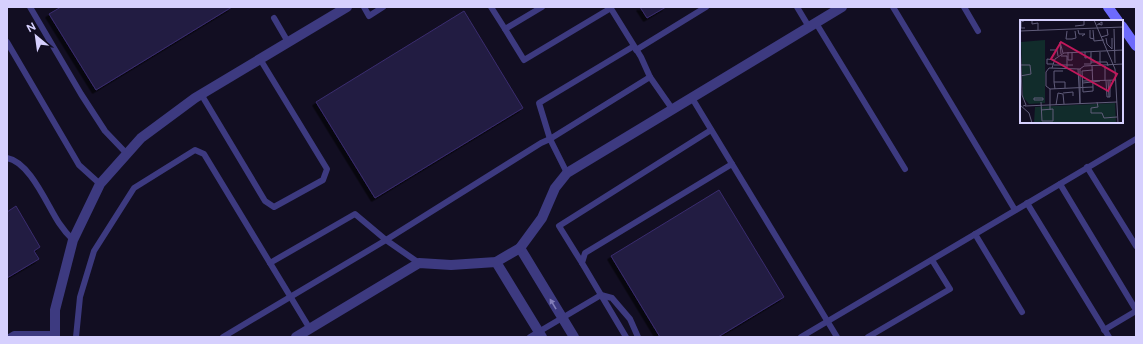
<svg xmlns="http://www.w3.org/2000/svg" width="1143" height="344" font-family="Figtree,sans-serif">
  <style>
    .building { fill: #231b43; stroke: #3a2d6e; filter: url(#shadow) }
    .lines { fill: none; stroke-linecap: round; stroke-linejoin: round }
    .lane { stroke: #3d3a80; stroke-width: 6 }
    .street { stroke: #3d3a80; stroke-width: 10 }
    .secondary { stroke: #6d6afc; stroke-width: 10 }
    .oneway { fill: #827eb9 }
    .inset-road { fill: none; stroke: #605c7a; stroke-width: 1 }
    .view { fill: #c2185b; fill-opacity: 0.15; stroke: #c2185b; stroke-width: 2 }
    .inset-edge { fill: none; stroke: #d6d0fe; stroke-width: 2 }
  </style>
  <defs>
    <filter id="shadow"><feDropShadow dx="-3.5" dy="3.5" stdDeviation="0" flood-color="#0009"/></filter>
  </defs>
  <rect width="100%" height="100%" fill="#120e22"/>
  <g class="building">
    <path d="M61,7h171l-136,83 -47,-76z"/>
    <path d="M640,7h26l-19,11z"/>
    <path d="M464,11l59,97 -148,90 -59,-96z"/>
    <path d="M719,190l65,107 -66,40h-58l-49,-81z"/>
    <path d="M16,206l24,41 -6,4 5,8 -32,19v-66z"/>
  </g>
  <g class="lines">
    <g class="lane">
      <path d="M30,7l51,87 24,37 22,23"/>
      <path d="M364,7l5,9 14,-9"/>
      <path d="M491,7l14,22 37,-22"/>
      <path d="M610,7l31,50 9,20 -100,62 -11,-36 95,-57"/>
      <path d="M797,7l12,20"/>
      <path d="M893,7l122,203"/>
      <path d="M964,7l14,24"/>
      <path d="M274,18l14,24"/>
      <path d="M816,23l89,146"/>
      <path d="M505,29l19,31 87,-52"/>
      <path d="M7,42l72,123 21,19"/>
      <path d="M636,50l70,-43"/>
      <path d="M650,77l23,33"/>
      <path d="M201,94l64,107 9,6 49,-27 4,-11 -67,-110"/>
      <path d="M692,98l145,239"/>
      <path d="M7,158c23,4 40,47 52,65 4,6 9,12 14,17"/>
      <path d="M1087,167l49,79"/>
      <path d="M1060,184l76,126"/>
      <path d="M1027,203l82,134"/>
      <path d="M975,234l47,78"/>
      <path d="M419,263l-33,-23 155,-97 9,-4 17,34"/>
      <path d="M582,263l-23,-37 152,-96"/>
      <path d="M1104,330l32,-19"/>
      <path d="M9,337l5,-3h41"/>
      <path d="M76,337l4,-40 14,-46 40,-63 61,-38 9,4 106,175"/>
      <path d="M223,337l163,-97 -31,-26 -85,49"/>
      <path d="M530,337l71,-42 11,3 18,21 8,18"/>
      <path d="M626,337l-44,-74 3,-10 147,-89"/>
      <path d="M801,337l335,-198"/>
      <path d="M868,337l82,-48 -18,-29"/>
    </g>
    <g class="street">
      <path d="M520,248l54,89"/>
      <path d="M496,262l46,75"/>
      <path d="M55,337v-27l18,-70 27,-56 41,-46 54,-40 152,-91"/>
      <path d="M296,337l123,-74 32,2 45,-3 24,-14 22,-30 13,-30 12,-15 275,-166"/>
    </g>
    <g class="secondary">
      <path d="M1108,7l10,14"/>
      <path d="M1122,26l14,20"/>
    </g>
  </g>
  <defs><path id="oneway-solid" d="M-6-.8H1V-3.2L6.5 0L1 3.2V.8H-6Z"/></defs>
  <use class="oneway" href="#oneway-solid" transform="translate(553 304) rotate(-121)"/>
  <g transform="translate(1020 20)">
    <rect width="103" height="103" fill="#120e22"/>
    <path d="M25,20v63l-16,1 -6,-7 -2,-55zM95,83l1,20h-82l1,-16z" fill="#112c2b"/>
    <path class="inset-road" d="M12,0v4l6,-1v7M74,0l21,49 3,54M4,1l-3,1v6h4M77,5l5,-3v3l-4,-1M55,6l9,-1v-5M94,9l1,34M58,10l1,4h6l-3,2M70,10v8l4,1M73,10l1,11 10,-1M0,11l103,-4M47,11l-1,8h6l4,-1 -1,-7M81,17l7,-2 -1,-6M86,18l1,6 5,5v-11M0,20l2,55 4,10 -3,1M30,30h7l1,6M48,32v8h4v-8M65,32v6l6,-1M80,32v14M41,34l-1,-12 3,11M41,36h6v11M71,42h16l1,4M33,44h-6v-5l7,1M64,44h7v-12M0,45h10l1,9 -11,2M34,45h19M72,46l1,21 -43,2 -4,-3v-14l3,-4 31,1 4,-3 39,-2M85,46v15M32,48l3,-9 9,-6 59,-3M58,49l2,35v-35M73,50l-11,1 1,21 10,-1v-4M63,61l33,-1M86,61l1,16h3v-17M88,61l1,16M34,62v-11h9M63,63l17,-2M30,69v21M35,69l-1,-7h11v6M43,73l10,-1v4M14,78h9v2h-9zM21,82l1,19h11v-12l-12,1M77,82l1,5 -7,1v5h11l2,5 13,-1M0,85l9,8 3,10M36,85l2,-12 5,1 1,10M5,86l92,-4"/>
    <path class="view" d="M41,22l56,32 -9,17 -57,-32z"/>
    <rect width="103" height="103" class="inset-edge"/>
  </g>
  <rect width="1143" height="344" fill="none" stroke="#d6d0fe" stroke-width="16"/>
  <g transform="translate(36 36) rotate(331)" stroke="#120e22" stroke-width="3" paint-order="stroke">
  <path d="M0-3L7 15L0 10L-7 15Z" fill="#d6d0fe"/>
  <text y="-6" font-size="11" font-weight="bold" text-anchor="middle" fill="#d6d0fe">N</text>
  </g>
</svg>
